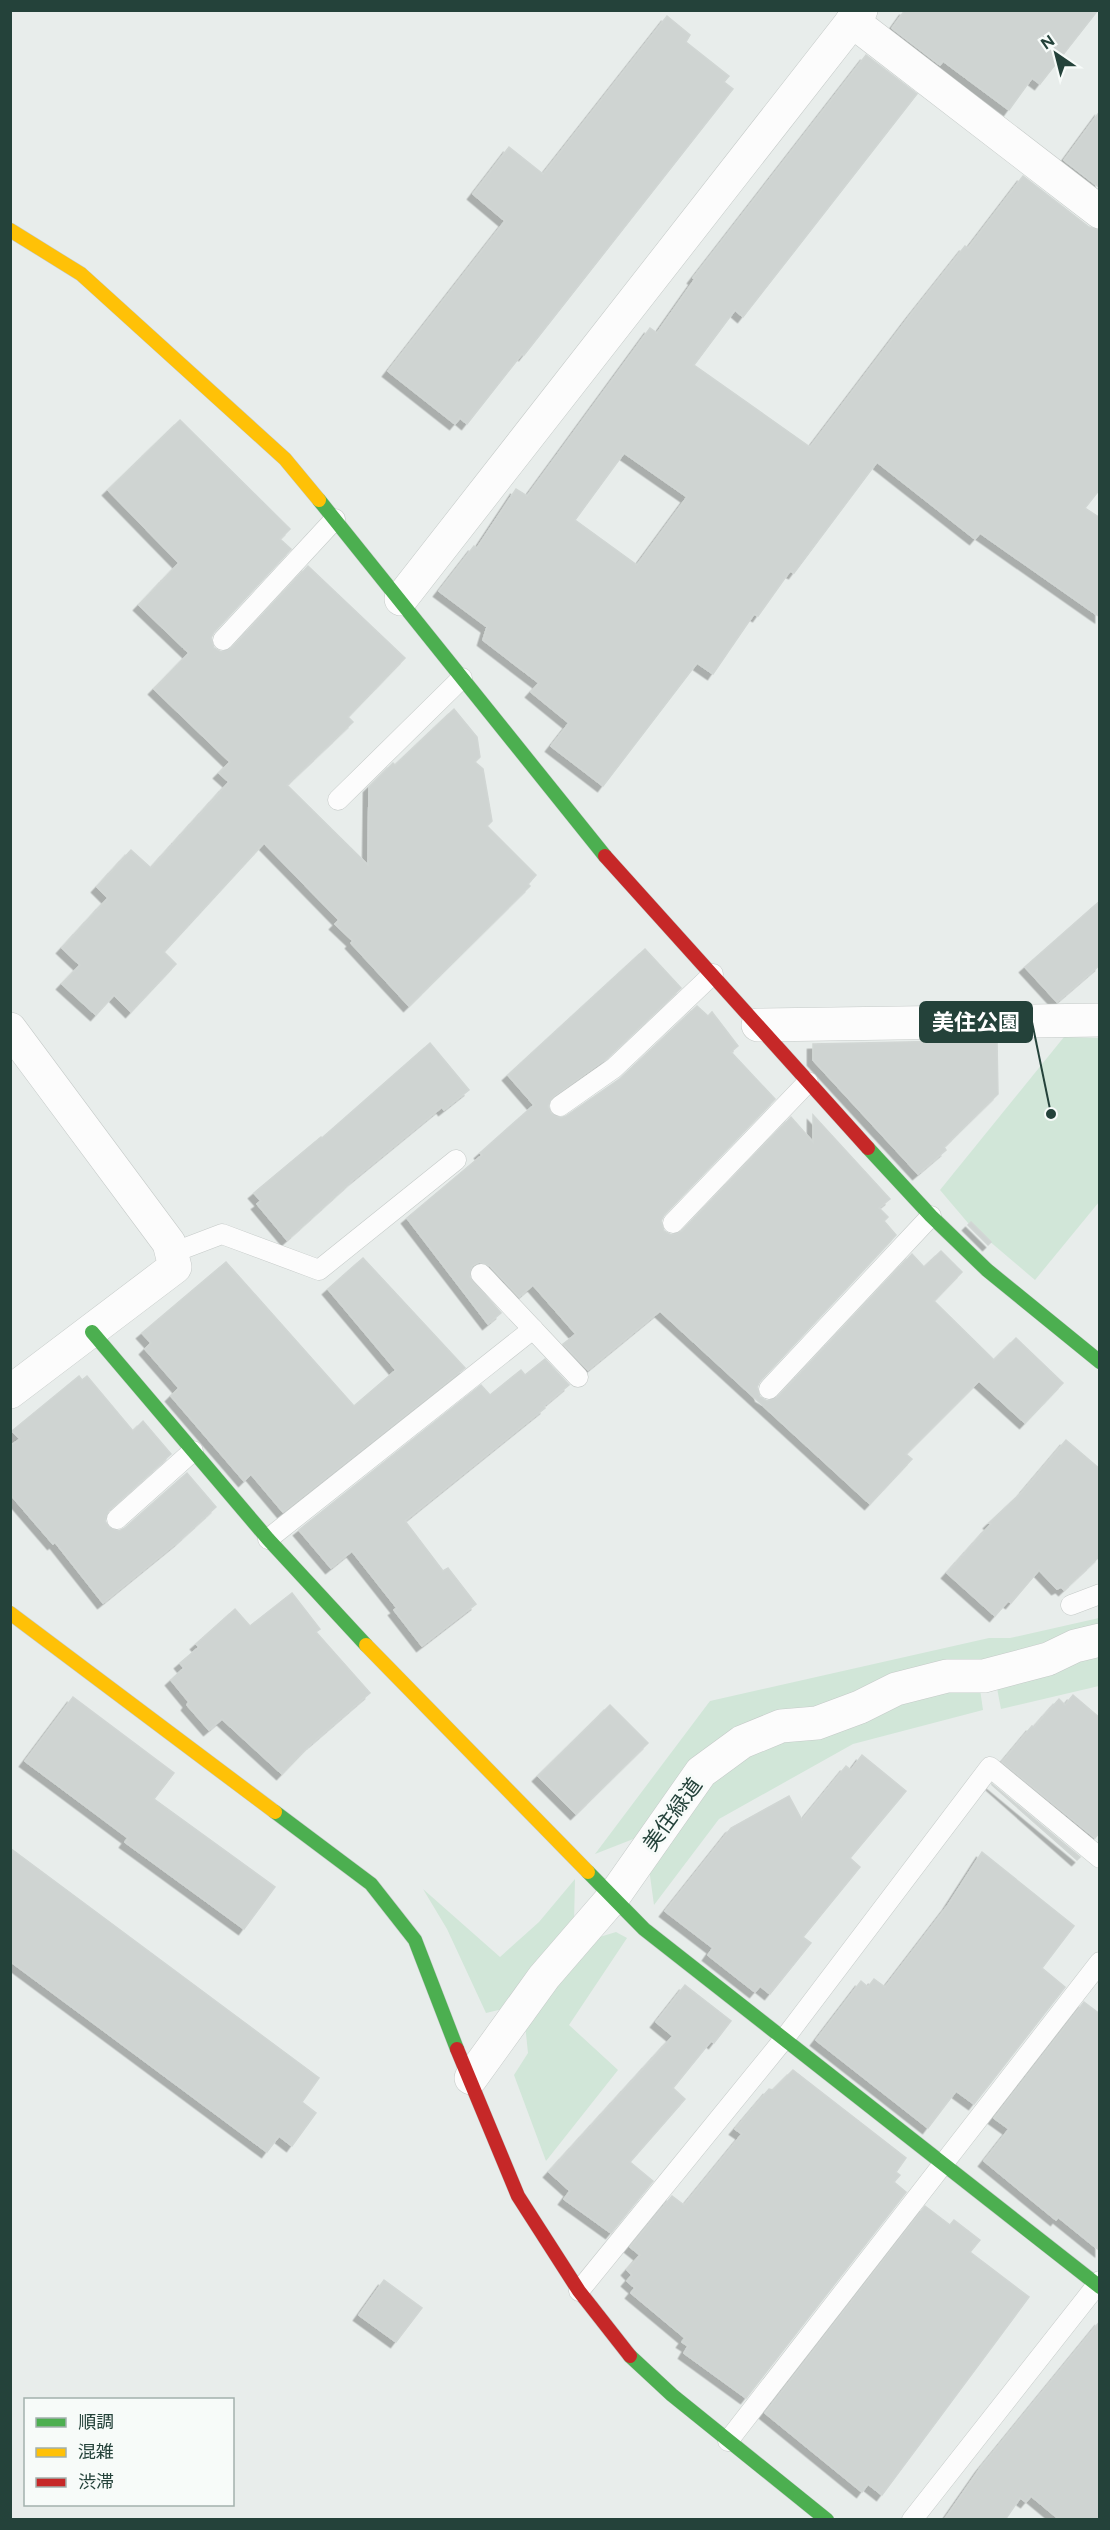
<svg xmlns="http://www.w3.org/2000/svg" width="1110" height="2530" font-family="Figtree,'Noto Sans JP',sans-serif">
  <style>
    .green { fill: #d1e6d8 }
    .building { fill: #cfd4d2; stroke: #d1d6d4; stroke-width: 1.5; fill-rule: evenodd; filter: url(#shadow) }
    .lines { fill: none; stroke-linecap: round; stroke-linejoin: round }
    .lane-casing { stroke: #c5cac8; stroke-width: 21 }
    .street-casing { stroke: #c5cac8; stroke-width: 34 }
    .fast-casing { stroke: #c3cbc8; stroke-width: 15 }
    .slow-casing { stroke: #c3cbc8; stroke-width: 15 }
    .jam-casing { stroke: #c3cbc8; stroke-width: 15 }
    .lane { stroke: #fcfcfc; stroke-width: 20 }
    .street { stroke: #fcfcfc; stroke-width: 33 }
    .fast { stroke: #4caf50; stroke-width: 14 }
    .slow { stroke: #ffc107; stroke-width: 14 }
    .jam { stroke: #c62828; stroke-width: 14 }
    .labels { text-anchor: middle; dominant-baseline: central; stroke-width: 6; stroke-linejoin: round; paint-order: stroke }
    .street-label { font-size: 21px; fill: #24423a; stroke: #f7fbf9 }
    .leader { fill: none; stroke: #24423a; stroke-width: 2 }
    .callout-dot { fill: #24423a; stroke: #f7fbf9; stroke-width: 2 }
    .callout { fill: #24423a; stroke: #24423a; stroke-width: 2 }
    .callout-label { font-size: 22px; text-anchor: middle; font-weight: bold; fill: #fff }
  </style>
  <defs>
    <filter id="shadow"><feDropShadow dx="-5.5" dy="5.5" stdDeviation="0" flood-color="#0004"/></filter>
  </defs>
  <rect width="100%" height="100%" fill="#e8edeb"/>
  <g class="green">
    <path d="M1064,1037l35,1v164l-64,78 -67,-57 -28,-33z"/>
    <path d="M1099,1618v9l-317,90 -141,119 -46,18 115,-153 279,-63h21z"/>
    <path d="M1099,1654v32l-98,23 -5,-26z"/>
    <path d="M979,1682l4,28 -130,34 -134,75 -65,86 -6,-44 76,-93 33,-18 148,-53z"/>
    <path d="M575,1879l-1,44 -67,85 -21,5 -39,-84 -24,-40 77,68 39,-35z"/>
    <path d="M616,1932l11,6 -58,87 49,45 -72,91 -32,-86 14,-22 -3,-29 68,-85z"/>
  </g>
  <g class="building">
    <path d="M905,10h193l-58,74 -8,-6 -23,32 -66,-49 -3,4 -48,-37z"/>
    <path d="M667,16l23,19 -4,7 43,34 -5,6 9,7 -209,266 -2,-1 -55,70 -7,-6 -5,6 -67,-53 117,-150 -32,-27 36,-47 34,27z"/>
    <path d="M866,55l51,39 -174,223 -8,-7 -41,55 116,82 101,-133 54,-68 3,2 55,-72 66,51 11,3v259l-15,19 15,10v99l-120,-84 -5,6 -98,-77 -83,111 -4,-2 -32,45 -4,-2 -41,60 -16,-11 -94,123 -52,-40 18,-23 -38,-31 8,-9 -56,-43 4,-13 -48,-36 35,-45 3,2 39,-59 11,7 123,-168 7,5 38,-54 -2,-1zM624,453l63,44 -50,68 -62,-45z"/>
    <path d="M1100,111v77l-36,-28z"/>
    <path d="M180,420l110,109 -10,10 11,10 -77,83 -3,6 3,10 7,4 11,-4 76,-82 97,92 -57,59 5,5 -66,63 81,80 1,-78 24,-24 2,2 59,-56 23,28 3,20 -5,5 8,7 9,52 -5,5 49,49 -8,9 2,2 -121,120 -58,-63 2,-2 -18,-17 4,-4 -75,-77 -100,109 12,12 -45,48 -17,-17 -18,20 -34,-31 18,-19 -18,-17 46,-50 -11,-11 34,-37 20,18 78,-86 -10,-9 11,-11 -76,-73 35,-36 -50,-48 40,-42 -71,-73z"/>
    <path d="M1100,901v64l-43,37 -32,-35z"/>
    <path d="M645,949l36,39 -75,71 -53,38 -5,9 3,7 9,5 6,-2 55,-38 76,-72 11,10 4,-4 26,34 -7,6 44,47 -111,116 -3,6 3,10 7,4 11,-4 109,-114 22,25v-27l77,84 -11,9 9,9 -4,4 12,14 -136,146 -3,6 3,10 7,4 11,-4 134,-143 12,13 17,-16 21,21 -28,29 60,59 22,-22 47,45 -38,40 -46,-42 -73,73 6,5 -42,45 -210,-193 -72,59 -25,-26 13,-10 -43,-49 -14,12 -29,-31 -11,-4 -7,4 -2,11 31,36 -13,11 -81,-106 75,-63 -2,-2 54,-48 -26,-30z"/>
    <path d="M997,1040l1,54 -54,53 2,3 -28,24 -105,-114v-16z"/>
    <path d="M430,1043l39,47 -25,20 -2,-3 -89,73 -66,60 -30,-36 4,-3 -7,-8 67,-56 1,1z"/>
    <path d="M971,1222l20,20 -3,3 -20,-20z"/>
    <path d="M363,1258l102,110 -182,144 -32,-38 -7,7 -73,-85 8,-8 -34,-39 6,-6 -9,-10 84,-71 128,144 42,-36 -68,-81z"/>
    <path d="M545,1359l24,26 -25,21 1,2 -140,113 38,50 5,-3 28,36 -54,42 -28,-36 3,-2 -45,-57 -21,17 -32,-38 182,-145 9,10 31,-25 4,5z"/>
    <path d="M79,1376l3,4 5,-4 46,55 10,-10 28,33 -62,56 -4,11 4,6 10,4 6,-3 62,-55 29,34 -37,34 -76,62 -48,-61 -2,2 -43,-50v-48l10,-7 -8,-8z"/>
    <path d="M1066,1440l34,29v87l-36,34 -3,-3 -4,2 -18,-19 -28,33 -3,-2 -13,15 -48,-43 44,-49 -2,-1 33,-31z"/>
    <path d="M292,1593l28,36 -4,3 54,61 -60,52 -28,29 -60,-55 -13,11 -22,-25 2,-3 -18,-22 13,-12 -4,-5 19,-16 -3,-3 39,-35 15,17z"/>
    <path d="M1073,1695l27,23v114l-5,6 -93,-76 30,-36 2,1 25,-28 6,6z"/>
    <path d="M73,1697l101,76 -20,26 121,88 -31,42 -119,-87 3,-4 -103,-77z"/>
    <path d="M610,1705l38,38 -72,71 -38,-38z"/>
    <path d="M862,1755l44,36 -56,67 10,9 -57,70 8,6 -41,51 -10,-8 -5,6 -47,-37 5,-7 -48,-37 66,-83 58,-32 13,24 44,-54 5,4z"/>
    <path d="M992,1784l88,73 -3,3 -85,-75z"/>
    <path d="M10,1848l309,230 -17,24 14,11 -24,33 -13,-10 -12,16 -257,-191z"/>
    <path d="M982,1852l92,74 -32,42 23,19 -91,117 -18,-13 -28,37 -112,-88 45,-59 7,6 6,-8 11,8 63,-82z"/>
    <path d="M685,1985l46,36 -17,22 -3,-2 -38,47 12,11 -55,63 23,19 -42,52 -47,-34 6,-8 -21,-19 124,-136 -17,-14z"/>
    <path d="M1084,2002l16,12v237l-42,-34 -2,3 -72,-59 25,-32 -15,-11z"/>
    <path d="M793,2070l113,88 -10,14 4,3 -6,7 12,10 -160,206 -62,-45 4,-7 -6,-4 3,-4 -54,-45 4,-5 -8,-7 5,-6 -5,-5 13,-15 -10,-8 42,-51 12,9 58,-71 -7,-5 34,-40 4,1z"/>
    <path d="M925,2206l25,19 4,-5 26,20 -10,12 59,45 -147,198 -14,-11 -6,8 -97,-79z"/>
    <path d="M384,2280l38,28 -26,34 -37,-27z"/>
    <path d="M1100,2321v199h-40l-29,-24 -5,6 -6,-4 -15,22h-61l37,-53z"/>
  </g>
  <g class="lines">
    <g class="lane-casing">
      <g id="lane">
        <path d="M223,640l112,-121"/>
        <path d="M338,800l124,-122"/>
        <path d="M560,1106l54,-38 99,-94"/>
        <path d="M673,1223l135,-141"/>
        <path d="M172,1253l50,-19 97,36 137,-110"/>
        <path d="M481,1274l97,103"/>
        <path d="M769,1389l162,-173"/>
        <path d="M117,1519l76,-68"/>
        <path d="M268,1539l265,-210"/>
        <path d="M1071,1605l29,-11"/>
        <path d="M579,2291l205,-252 206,-272 110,91"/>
        <path d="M728,2441l372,-479"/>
        <path d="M912,2520l188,-239"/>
      </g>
    </g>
    <g class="street-casing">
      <g id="street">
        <path d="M852,21l248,191"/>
        <path d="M401,599l460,-589"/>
        <path d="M758,1025l342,-5"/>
        <path d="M10,1029l159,214 6,24 -165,125"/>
        <path d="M471,2078l73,-101 70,-81 87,-124 41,-30 39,-16 36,-3 43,-16 36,-18 51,-13h37l64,-17 27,-13 25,-6"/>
      </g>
    </g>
    <g class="fast-casing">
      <g id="fast">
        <path d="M319,500l286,356"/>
        <path d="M868,1148l63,68 56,54 113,92"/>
        <path d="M92,1332l176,207 98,106"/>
        <path d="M275,1812l96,72 44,56 42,109"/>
        <path d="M588,1872l56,57 456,358"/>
        <path d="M630,2356l42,39 155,125"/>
      </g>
    </g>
    <g class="slow-casing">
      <g id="slow">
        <path d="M10,230l71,44 204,185 34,41"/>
        <path d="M10,1613l265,199"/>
        <path d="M366,1645l222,227"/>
      </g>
    </g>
    <g class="jam-casing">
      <g id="jam">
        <path d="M605,856l263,292"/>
        <path d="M457,2049l61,147 61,95 51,65"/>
      </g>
    </g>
    <use href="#lane" class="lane"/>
    <use href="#street" class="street"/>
    <use href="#fast" class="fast"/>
    <use href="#slow" class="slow"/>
    <use href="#jam" class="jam"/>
  </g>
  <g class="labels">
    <g class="street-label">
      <text transform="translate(672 1814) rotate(-54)">美住緑道</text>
    </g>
  </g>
  <path class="leader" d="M1051 1114L1032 1022"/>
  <circle class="callout-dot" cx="1051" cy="1114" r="6"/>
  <rect class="callout" x="920" y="1002" width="112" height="40" rx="6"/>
  <g class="callout-label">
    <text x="976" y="1030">美住公園</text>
  </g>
  <rect width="1110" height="2530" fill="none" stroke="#24423a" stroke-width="24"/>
  <rect x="24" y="2398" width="210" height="108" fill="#f7fbf9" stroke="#a3b1ad" stroke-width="1.5"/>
  <rect x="36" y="2418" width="30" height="9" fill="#4caf50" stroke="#a3b1ad" stroke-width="1.5"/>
  <text x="78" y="2428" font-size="18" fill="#24423a">順調</text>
  <rect x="36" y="2448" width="30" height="9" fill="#ffc107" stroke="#a3b1ad" stroke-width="1.5"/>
  <text x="78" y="2458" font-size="18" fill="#24423a">混雑</text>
  <rect x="36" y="2478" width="30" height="9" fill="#c62828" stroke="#a3b1ad" stroke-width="1.5"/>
  <text x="78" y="2488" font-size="18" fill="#24423a">渋滞</text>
  <g transform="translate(1056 54) rotate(325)" stroke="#f7fbf9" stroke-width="4.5" paint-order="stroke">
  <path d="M0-4.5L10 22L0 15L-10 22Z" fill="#24423a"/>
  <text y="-9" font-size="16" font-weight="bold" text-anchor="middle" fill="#24423a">N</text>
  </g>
</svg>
